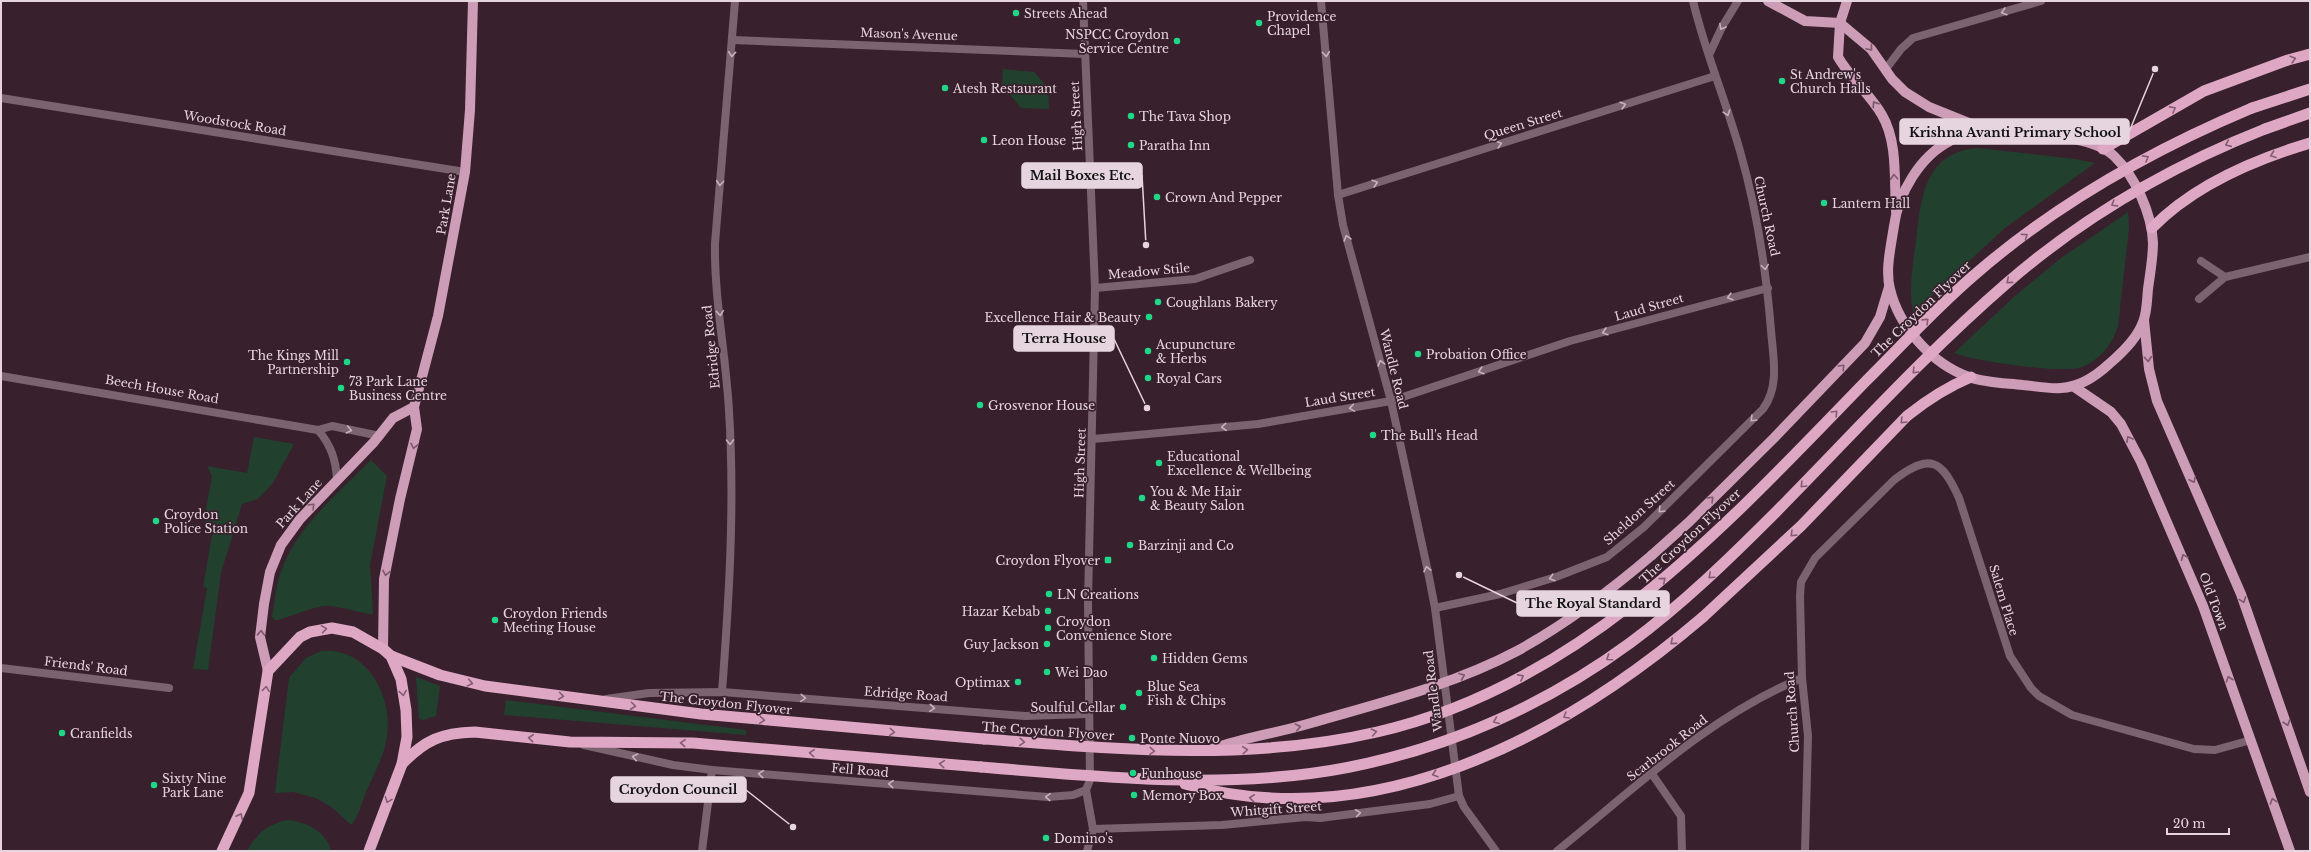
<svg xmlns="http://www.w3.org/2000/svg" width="2311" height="852" font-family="'Libre Baskerville',serif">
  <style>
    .green { fill: #21412e }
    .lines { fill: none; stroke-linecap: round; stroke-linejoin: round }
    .minor { stroke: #7b636f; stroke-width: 8 }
    .tertiary { stroke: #7b636f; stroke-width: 8 }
    .primary { stroke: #cd9cb6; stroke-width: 10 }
    .trunk { stroke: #dea7c4; stroke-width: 11 }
    .primary-bridge { stroke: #cd9cb6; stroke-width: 10 }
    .trunk-bridge { stroke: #dea7c4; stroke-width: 11 }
    .oneway { stroke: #c6b3bd }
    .oneway2 { stroke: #7b586b }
    .oneway3 { stroke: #835d71 }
    .poi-dot { fill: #1ed888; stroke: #38202d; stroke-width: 1.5 }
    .labels { text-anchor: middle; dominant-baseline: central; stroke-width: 3.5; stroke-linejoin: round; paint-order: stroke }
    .poi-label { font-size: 12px; fill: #e6d5de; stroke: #38202d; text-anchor: start }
    .street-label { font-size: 12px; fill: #e6d5de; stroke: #38202d }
    .leader { fill: none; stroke: #e6d5de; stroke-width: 1.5 }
    .callout-dot { fill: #e6d5de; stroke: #38202d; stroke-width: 1.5 }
    .callout { fill: #e6d5de; stroke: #e6d5de; stroke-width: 1.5 }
    .callout-label { font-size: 13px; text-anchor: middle; font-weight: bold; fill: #111 }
  </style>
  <rect width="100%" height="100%" fill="#38202d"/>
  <g class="green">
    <path d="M1003,69l31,3 14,16 1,21 -28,-1 -19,-23z"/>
    <path d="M1978,148l97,11 20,4 -90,65 -92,85c-4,-23 -1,-47 3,-71 5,-42 7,-90 62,-94z"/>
    <path d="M2128,212l1,16 -11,98c-6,19 -20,37 -40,42 -20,5 -105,-7 -124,-15l61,-57 46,-38z"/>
    <path d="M254,437l40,7 -21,39 -15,16 -16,5 -21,69 -13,97 -15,-1 14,-81 -4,-1 11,-64 -10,-2 8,-45 -5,-10 40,7z"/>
    <path d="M371,460l16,16 -17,89 3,49c-5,1 -36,-9 -48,-8 -15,1 -43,15 -50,14l-3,-3c3,-16 4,-33 10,-48 16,-44 58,-77 89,-109z"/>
    <path d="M321,651c46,-5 72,45 66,86 -3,19 -13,37 -21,55 -4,10 -8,26 -15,33l-18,-17 -17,-10 -23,-6 -18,1 14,-115 17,-20z"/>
    <path d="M416,677l24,9 -4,30 -13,4 -4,-1z"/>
    <path d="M506,700l240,30v5l-242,-20z"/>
    <path d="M289,820c19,3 37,11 42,31h-84c10,-18 22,-28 42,-31z"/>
  </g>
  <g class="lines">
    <g class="minor">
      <path d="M1321,1l17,194 5,30 48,176 37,171 7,36 24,188 5,11 32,44"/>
      <path d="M733,40l352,14"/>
      <path d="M1709,55l13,-28 16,-26"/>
      <path d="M1885,70l16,-21 12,-11 128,-37"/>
      <path d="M1,98l464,74"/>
      <path d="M1338,195l377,-119"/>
      <path d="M2201,261l24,16 85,-20"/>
      <path d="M1095,288l100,-9 55,-19"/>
      <path d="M2199,299l26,-22"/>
      <path d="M1,376l317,54 14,-4 48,10"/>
      <path d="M318,430c13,15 18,30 19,50"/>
      <path d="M1093,439l165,-15 133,-23 179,-60 198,-53"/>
      <path d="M1435,608l65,-14 56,-17 51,-20 37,-30 119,-118c17,-23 10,-52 8,-79 -5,-61 -14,-120 -31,-179 -14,-50 -35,-99 -47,-150"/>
      <path d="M1,668l168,20"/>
      <path d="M722,692c7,-93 13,-187 7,-281 -3,-56 -15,-112 -14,-168l20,-242"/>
      <path d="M1652,774l29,42 1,35"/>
      <path d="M1086,790l7,39 -6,22"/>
      <path d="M1093,829l129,-4 83,-8 15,1 110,-14 29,-8"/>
      <path d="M702,851l10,-81"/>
      <path d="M1557,851c77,-62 152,-135 245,-173"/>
      <path d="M1805,851l3,-115 -6,-58 -2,-82 1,-14 14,-24 79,-78c36,-28 48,-20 65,18l51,158 21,32 8,8 33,19 122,34 21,1 36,-10"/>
    </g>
    <g class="tertiary">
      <path d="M606,699l43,-6 73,-1 303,24 63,-2"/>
      <path d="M584,745l89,20 39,5 336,27 25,-2 13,-5 4,-10 -2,-179 7,-313 -12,-287"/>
    </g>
    <g class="primary">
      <path d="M1768,1l37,20 35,2 31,26 21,30 13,13 24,15 62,25"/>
      <path d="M1847,1l-7,22 -2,34c12,21 32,37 44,58 16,27 12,66 14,96"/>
      <path d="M2012,133c29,3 80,2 102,23 21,20 38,58 39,87 0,15 -3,31 -5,46 -1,10 -1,24 -5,33 -6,17 -21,31 -34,42 -14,13 -29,23 -48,24 -13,1 -26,-2 -38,-3 -18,-2 -37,-2 -54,-8 -37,-13 -70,-50 -79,-88 -5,-19 1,-43 4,-63 4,-32 26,-70 56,-85 18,-10 42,-8 62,-8z"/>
      <path d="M2144,320l5,49 8,32 84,193 69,198"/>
      <path d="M2073,386l38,26 10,12 20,38 62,144 87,245"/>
      <path d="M1652,555l37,-33 85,-84 91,-95 15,-26 9,-30"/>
      <path d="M383,649l1,-70 16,-80 17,-70 -3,-22 24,-91 27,-144 5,-62 3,-109"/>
      <path d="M268,671l-8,-34 4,-33 6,-32 11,-27 19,-26 74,-77 19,-24 21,-11"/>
    </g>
    <g class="trunk">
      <path d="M2252,108l58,-19"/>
      <path d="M2265,129l45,-16"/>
      <path d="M2103,149l101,-58 84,-31 22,-6"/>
      <path d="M2152,228c42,-43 101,-68 158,-85"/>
      <path d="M1703,617l98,-91 106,-110c20,-16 40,-29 64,-39"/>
      <path d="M391,656l49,19 45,11 216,28 283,25"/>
      <path d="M402,764c23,-24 39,-31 73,-32l95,10 123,1 288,24"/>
      <path d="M222,851l27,-58 19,-122 32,-34 10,-5 22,-4 21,4 30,17 8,7 10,23 5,31 1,27 -5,27 -33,87"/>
    </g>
    <path class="primary-bridge" d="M1212,749c33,-12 66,-16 99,-26 69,-20 142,-38 206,-72 49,-27 93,-60 135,-96"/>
    <g class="trunk-bridge">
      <path d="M984,739c131,10 263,23 393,-7 205,-47 348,-206 489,-351 35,-35 69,-72 106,-104 82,-72 180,-127 280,-169"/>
      <path d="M981,767c122,10 247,24 369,0 101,-20 197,-63 280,-124 53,-39 100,-85 146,-131 76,-77 149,-158 231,-229 76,-66 164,-117 258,-154"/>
      <path d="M1185,784c190,53 377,-47 518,-167"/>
    </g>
  </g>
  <defs><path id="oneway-chevron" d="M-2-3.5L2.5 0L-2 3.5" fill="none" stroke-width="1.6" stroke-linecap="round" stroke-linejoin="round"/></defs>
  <g class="oneway">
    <use href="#oneway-chevron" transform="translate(2004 12) rotate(164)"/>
    <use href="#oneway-chevron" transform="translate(1722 27) rotate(119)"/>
    <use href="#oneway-chevron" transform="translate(732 54) rotate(95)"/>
    <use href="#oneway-chevron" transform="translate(1326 54) rotate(85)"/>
    <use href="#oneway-chevron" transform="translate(1623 105) rotate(-17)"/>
    <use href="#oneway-chevron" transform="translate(1727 113) rotate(72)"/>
    <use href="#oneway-chevron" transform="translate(1499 144) rotate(-17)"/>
    <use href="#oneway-chevron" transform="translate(720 183) rotate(95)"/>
    <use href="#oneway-chevron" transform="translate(1375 183) rotate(-17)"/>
    <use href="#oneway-chevron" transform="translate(1347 238) rotate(-106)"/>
    <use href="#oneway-chevron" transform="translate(1765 267) rotate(82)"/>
    <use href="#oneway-chevron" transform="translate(1730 297) rotate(164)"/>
    <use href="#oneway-chevron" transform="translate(720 313) rotate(84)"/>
    <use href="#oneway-chevron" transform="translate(1605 332) rotate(164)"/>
    <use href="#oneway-chevron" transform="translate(1381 363) rotate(-105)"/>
    <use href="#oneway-chevron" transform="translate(1481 371) rotate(162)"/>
    <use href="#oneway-chevron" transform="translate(1352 408) rotate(171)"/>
    <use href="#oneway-chevron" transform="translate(1753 419) rotate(135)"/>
    <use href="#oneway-chevron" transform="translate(1224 427) rotate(175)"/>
    <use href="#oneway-chevron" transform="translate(349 430) rotate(12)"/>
    <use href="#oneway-chevron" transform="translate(730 442) rotate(89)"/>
    <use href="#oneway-chevron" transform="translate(1661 510) rotate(135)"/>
    <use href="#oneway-chevron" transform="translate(1427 569) rotate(-102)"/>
    <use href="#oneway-chevron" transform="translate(1552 578) rotate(162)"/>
    <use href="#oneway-chevron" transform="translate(803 698) rotate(4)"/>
    <use href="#oneway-chevron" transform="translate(932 708) rotate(4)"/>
    <use href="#oneway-chevron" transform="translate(635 757) rotate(-168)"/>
    <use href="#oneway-chevron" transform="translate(761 774) rotate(-175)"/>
    <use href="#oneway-chevron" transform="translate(891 784) rotate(-175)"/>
    <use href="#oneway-chevron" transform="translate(1048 797) rotate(-177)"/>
    <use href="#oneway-chevron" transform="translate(1358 813) rotate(-8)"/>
  </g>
  <g class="oneway2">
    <use href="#oneway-chevron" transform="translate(1870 48) rotate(50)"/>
    <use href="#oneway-chevron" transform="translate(1875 104) rotate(-124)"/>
    <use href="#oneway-chevron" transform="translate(1894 177) rotate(-93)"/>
    <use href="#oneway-chevron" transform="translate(2148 359) rotate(85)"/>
    <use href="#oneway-chevron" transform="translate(1842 367) rotate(-46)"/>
    <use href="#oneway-chevron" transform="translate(2129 439) rotate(-119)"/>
    <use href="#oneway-chevron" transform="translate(414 446) rotate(102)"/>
    <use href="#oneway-chevron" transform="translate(2193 480) rotate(65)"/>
    <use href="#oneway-chevron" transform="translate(1711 499) rotate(-45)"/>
    <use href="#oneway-chevron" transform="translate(312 506) rotate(-46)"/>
    <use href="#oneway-chevron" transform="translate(2184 557) rotate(-112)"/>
    <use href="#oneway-chevron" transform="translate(386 573) rotate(101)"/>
    <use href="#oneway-chevron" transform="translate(2243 600) rotate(70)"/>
    <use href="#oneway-chevron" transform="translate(261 633) rotate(-88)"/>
    <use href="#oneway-chevron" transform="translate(1462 676) rotate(-22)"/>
    <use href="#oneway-chevron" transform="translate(2229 679) rotate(-109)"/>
    <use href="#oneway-chevron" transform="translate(2287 723) rotate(71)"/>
    <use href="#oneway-chevron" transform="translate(1298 727) rotate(-13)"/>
    <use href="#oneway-chevron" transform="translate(2273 801) rotate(-109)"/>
  </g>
  <g class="oneway3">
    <use href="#oneway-chevron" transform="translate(2293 59) rotate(-16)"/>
    <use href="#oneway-chevron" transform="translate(2173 109) rotate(-29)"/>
    <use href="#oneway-chevron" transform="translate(2228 144) rotate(156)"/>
    <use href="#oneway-chevron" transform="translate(2273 155) rotate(160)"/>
    <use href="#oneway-chevron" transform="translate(2146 158) rotate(-29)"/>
    <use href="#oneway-chevron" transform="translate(2114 204) rotate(148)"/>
    <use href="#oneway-chevron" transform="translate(2025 236) rotate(-36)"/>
    <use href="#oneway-chevron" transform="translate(2009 281) rotate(140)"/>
    <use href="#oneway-chevron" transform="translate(1926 321) rotate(-44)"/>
    <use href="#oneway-chevron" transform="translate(1915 371) rotate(134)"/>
    <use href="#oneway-chevron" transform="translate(1835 413) rotate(-46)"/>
    <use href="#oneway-chevron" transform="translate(1903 421) rotate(135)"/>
    <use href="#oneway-chevron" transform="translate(1803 485) rotate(135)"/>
    <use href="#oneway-chevron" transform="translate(1793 534) rotate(136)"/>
    <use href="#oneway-chevron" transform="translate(1711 576) rotate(138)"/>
    <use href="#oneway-chevron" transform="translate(1663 580) rotate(-40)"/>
    <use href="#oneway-chevron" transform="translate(324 629) rotate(-8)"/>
    <use href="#oneway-chevron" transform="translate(1673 642) rotate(140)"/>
    <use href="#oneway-chevron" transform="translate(1609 658) rotate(145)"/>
    <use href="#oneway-chevron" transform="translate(1521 677) rotate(-28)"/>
    <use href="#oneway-chevron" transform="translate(470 683) rotate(12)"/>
    <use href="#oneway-chevron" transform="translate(266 689) rotate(-82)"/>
    <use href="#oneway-chevron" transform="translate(403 693) rotate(81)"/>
    <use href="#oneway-chevron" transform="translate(561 696) rotate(8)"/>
    <use href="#oneway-chevron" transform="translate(633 706) rotate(7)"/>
    <use href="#oneway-chevron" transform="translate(1566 716) rotate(150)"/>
    <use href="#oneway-chevron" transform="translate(762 720) rotate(5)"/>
    <use href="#oneway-chevron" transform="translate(1496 721) rotate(157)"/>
    <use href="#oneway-chevron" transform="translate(892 732) rotate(5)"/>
    <use href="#oneway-chevron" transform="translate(1374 732) rotate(-12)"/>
    <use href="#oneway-chevron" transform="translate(531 738) rotate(-174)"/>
    <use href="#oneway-chevron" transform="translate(1022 742) rotate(4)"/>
    <use href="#oneway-chevron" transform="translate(683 743) rotate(-177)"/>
    <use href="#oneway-chevron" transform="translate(1245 750) rotate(-5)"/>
    <use href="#oneway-chevron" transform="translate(1152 751) rotate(2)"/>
    <use href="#oneway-chevron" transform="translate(812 753) rotate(-175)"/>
    <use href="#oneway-chevron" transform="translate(942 764) rotate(-175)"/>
    <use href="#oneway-chevron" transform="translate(1435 774) rotate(162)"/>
    <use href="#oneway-chevron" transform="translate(1252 798) rotate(-174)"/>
    <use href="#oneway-chevron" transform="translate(388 800) rotate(111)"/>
    <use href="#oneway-chevron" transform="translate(240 816) rotate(-63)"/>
  </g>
  <g class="poi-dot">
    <circle cx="1016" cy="13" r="4"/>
    <circle cx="1259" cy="23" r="4"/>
    <circle cx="1177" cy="41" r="4"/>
    <circle cx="1782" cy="81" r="4"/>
    <circle cx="945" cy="88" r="4"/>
    <circle cx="1131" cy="116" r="4"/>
    <circle cx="984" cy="140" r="4"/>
    <circle cx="1131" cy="145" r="4"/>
    <circle cx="1157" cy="197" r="4"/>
    <circle cx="1824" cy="203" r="4"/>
    <circle cx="1158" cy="302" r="4"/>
    <circle cx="1149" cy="317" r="4"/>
    <circle cx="1148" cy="351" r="4"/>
    <circle cx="1418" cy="354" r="4"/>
    <circle cx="347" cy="362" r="4"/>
    <circle cx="1148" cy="378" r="4"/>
    <circle cx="341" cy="388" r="4"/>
    <circle cx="980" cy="405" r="4"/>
    <circle cx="1373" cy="435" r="4"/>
    <circle cx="1159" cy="463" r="4"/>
    <circle cx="1142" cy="498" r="4"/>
    <circle cx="156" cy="521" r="4"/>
    <circle cx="1130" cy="545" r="4"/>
    <rect x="1104" y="556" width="8" height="8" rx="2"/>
    <circle cx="1049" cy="594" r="4"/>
    <circle cx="1048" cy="611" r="4"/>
    <circle cx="495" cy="620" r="4"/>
    <circle cx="1048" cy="628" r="4"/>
    <circle cx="1047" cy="644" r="4"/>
    <circle cx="1154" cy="658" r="4"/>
    <circle cx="1047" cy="672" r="4"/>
    <circle cx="1018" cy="682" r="4"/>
    <circle cx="1139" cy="693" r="4"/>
    <circle cx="1123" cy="707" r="4"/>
    <circle cx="62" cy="733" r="4"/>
    <circle cx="1132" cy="738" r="4"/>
    <circle cx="1133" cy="773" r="4"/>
    <circle cx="154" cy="785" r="4"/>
    <circle cx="1134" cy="795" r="4"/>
    <circle cx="1046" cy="838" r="4"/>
  </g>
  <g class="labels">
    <g class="poi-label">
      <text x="1024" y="13">Streets Ahead</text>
      <text x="1267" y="16">Providence<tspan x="1267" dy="14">Chapel</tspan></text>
      <text x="1169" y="34" text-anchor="end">NSPCC Croydon<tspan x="1169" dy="14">Service Centre</tspan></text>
      <text x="1790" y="74">St Andrew's<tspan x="1790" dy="14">Church Halls</tspan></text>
      <text x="953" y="88">Atesh Restaurant</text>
      <text x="1139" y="116">The Tava Shop</text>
      <text x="992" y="140">Leon House</text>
      <text x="1139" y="145">Paratha Inn</text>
      <text x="1165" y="197">Crown And Pepper</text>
      <text x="1832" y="203">Lantern Hall</text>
      <text x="1166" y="302">Coughlans Bakery</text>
      <text x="1141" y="317" text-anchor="end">Excellence Hair &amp; Beauty</text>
      <text x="1156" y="344">Acupuncture<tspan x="1156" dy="14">&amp; Herbs</tspan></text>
      <text x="1426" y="354">Probation Office</text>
      <text x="339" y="355" text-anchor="end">The Kings Mill<tspan x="339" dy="14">Partnership</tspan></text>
      <text x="1156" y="378">Royal Cars</text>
      <text x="349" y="381">73 Park Lane<tspan x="349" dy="14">Business Centre</tspan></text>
      <text x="988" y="405">Grosvenor House</text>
      <text x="1381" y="435">The Bull's Head</text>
      <text x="1167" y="456">Educational<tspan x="1167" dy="14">Excellence &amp; Wellbeing</tspan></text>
      <text x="1150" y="491">You &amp; Me Hair<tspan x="1150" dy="14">&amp; Beauty Salon</tspan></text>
      <text x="164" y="514">Croydon<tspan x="164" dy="14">Police Station</tspan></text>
      <text x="1138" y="545">Barzinji and Co</text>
      <text x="1100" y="560" text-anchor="end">Croydon Flyover</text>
      <text x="1057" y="594">LN Creations</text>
      <text x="1040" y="611" text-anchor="end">Hazar Kebab</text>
      <text x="503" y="613">Croydon Friends<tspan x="503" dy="14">Meeting House</tspan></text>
      <text x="1056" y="621">Croydon<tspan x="1056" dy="14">Convenience Store</tspan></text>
      <text x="1039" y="644" text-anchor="end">Guy Jackson</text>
      <text x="1162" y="658">Hidden Gems</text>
      <text x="1055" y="672">Wei Dao</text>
      <text x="1010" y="682" text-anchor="end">Optimax</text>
      <text x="1147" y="686">Blue Sea<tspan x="1147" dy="14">Fish &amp; Chips</tspan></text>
      <text x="1115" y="707" text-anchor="end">Soulful Cellar</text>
      <text x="70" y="733">Cranfields</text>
      <text x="1140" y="738">Ponte Nuovo</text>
      <text x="1141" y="773">Funhouse</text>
      <text x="162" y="778">Sixty Nine<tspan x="162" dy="14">Park Lane</tspan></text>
      <text x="1142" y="795">Memory Box</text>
      <text x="1054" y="838">Domino's</text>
    </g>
    <g class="street-label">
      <text transform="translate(909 34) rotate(2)">Mason's Avenue</text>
      <text transform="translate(1076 116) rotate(-93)">High Street</text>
      <text transform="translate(235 123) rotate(9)">Woodstock Road</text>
      <text transform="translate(1523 124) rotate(-17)">Queen Street</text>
      <text transform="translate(446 204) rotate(-80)">Park Lane</text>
      <text transform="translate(1767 216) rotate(78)">Church Road</text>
      <text transform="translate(1149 271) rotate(-5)">Meadow Stile</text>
      <text transform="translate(1649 307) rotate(-16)">Laud Street</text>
      <text transform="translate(1921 309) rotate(-44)">The Croydon Flyover</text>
      <text transform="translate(711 347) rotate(-96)">Edridge Road</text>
      <text transform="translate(1394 369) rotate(76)">Wandle Road</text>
      <text transform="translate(162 389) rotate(10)">Beech House Road</text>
      <text transform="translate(1340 397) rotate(-9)">Laud Street</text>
      <text transform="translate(1080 463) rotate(-88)">High Street</text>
      <text transform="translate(299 503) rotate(-48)">Park Lane</text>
      <text transform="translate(1639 512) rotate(-42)">Sheldon Street</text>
      <text transform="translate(1690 536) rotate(-43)">The Croydon Flyover</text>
      <text transform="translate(2004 600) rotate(73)">Salem Place</text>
      <text transform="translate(2214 601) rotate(69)">Old Town</text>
      <text transform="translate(86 666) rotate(7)">Friends' Road</text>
      <text transform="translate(1433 691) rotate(-97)">Wandle Road</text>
      <text transform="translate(906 694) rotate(4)">Edridge Road</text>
      <text transform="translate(726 703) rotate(6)">The Croydon Flyover</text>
      <text transform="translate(1792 712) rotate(-94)">Church Road</text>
      <text transform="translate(1048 731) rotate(4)">The Croydon Flyover</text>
      <text transform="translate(1667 748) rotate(-38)">Scarbrook Road</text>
      <text transform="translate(860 770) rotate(5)">Fell Road</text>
      <text transform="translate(1276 809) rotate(-4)">Whitgift Street</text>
    </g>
  </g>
  <path class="leader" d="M2155 69L2129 132M1146 245L1142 175M1147 408L1114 339M1459 575L1517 603M793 827L746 790"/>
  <g class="callout-dot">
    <circle cx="2155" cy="69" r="4"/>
    <circle cx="1146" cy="245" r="4"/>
    <circle cx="1147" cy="408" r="4"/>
    <circle cx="1459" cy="575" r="4"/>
    <circle cx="793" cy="827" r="4"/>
  </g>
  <g class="callout">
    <rect x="1900" y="119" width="229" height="25" rx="4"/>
    <rect x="1022" y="163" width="120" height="25" rx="4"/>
    <rect x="1014" y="326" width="100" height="25" rx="4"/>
    <rect x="1517" y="591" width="152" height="25" rx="4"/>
    <rect x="611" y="777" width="135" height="25" rx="4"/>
  </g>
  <g class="callout-label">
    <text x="2015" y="137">Krishna Avanti Primary School</text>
    <text x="1082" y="180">Mail Boxes Etc.</text>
    <text x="1064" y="343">Terra House</text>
    <text x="1593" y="608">The Royal Standard</text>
    <text x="678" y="794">Croydon Council</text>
  </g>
  <rect width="2311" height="852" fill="none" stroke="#e6d5de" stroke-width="4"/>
  <path d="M2167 828v6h62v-6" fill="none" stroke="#e6d5de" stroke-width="2"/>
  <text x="2173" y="828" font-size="12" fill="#e6d5de" stroke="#38202d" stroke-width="3" paint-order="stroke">20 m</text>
</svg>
